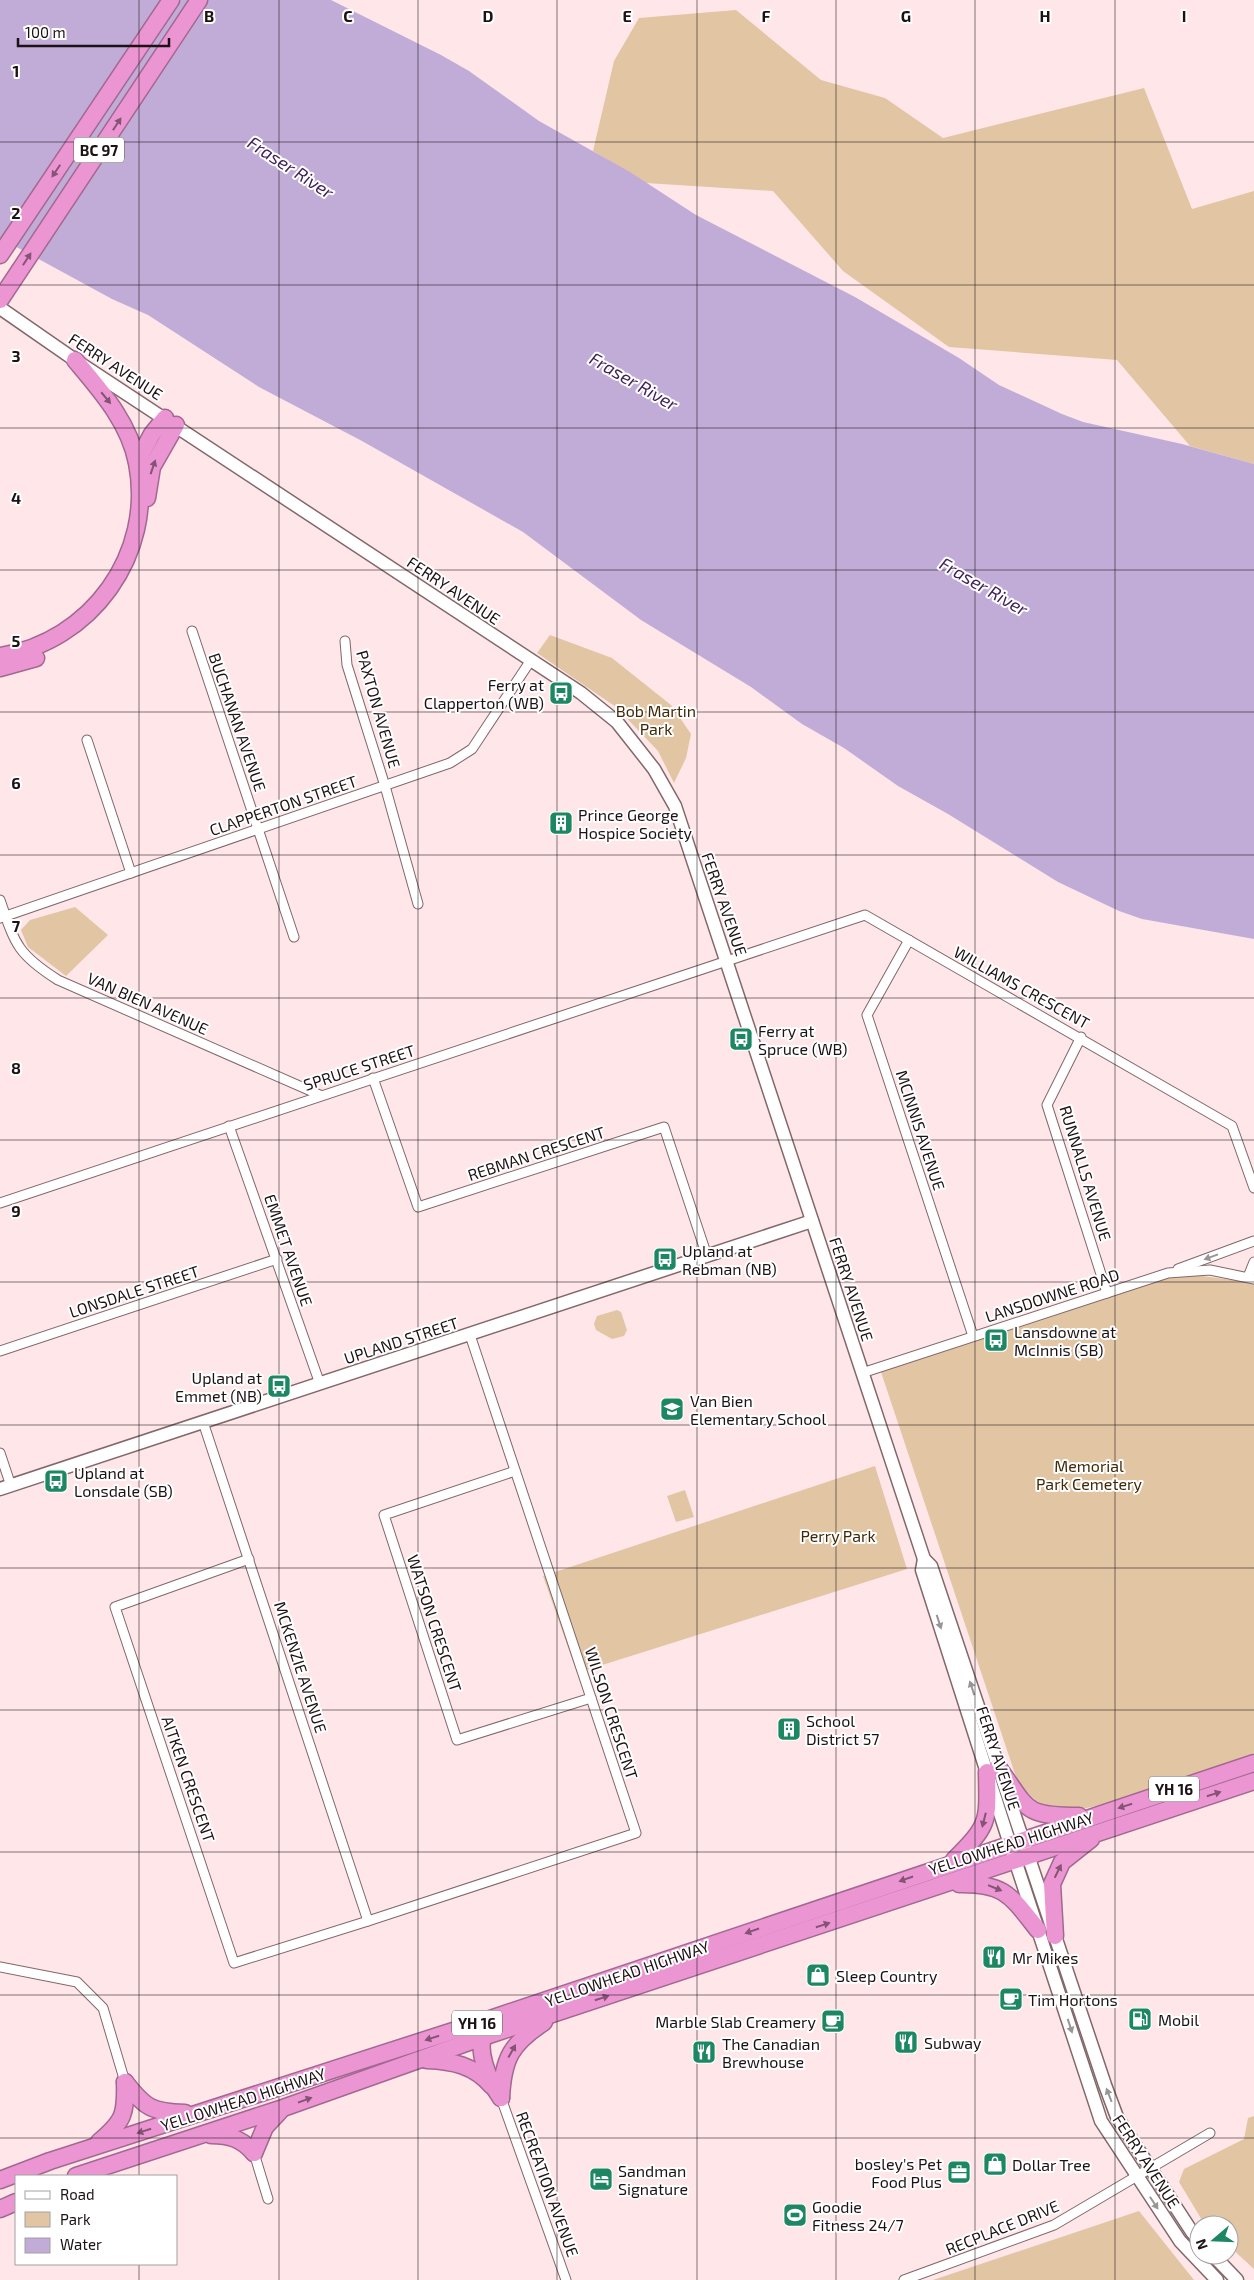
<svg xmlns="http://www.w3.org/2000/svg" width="1254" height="2280" font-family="'Exo 2',sans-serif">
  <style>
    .green { fill: #e2c5a3 }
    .water { fill: #c1acd8 }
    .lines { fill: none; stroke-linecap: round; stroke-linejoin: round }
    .street-casing { stroke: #82676b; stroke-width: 11 }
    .secondary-casing { stroke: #82676b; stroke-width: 15 }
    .highway-casing { stroke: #a36890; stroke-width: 19 }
    .street { stroke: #fff; stroke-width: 9 }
    .secondary { stroke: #fff; stroke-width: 12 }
    .highway { stroke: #eb96d3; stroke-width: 16 }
    .oneway { fill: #845474 }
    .oneway2 { fill: #999495 }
    .grid { fill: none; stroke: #1c1214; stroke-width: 1; stroke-opacity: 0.55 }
    .labels { text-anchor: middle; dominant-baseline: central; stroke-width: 4; stroke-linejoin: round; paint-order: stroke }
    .shield { fill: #fff; stroke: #60595a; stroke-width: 1 }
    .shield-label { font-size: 15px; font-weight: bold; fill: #1c1214 }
    .street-label { font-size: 16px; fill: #1c1214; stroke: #fff }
    .poi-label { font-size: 16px; fill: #1c1214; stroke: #fff; text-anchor: start }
    .park-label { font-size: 16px; fill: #402908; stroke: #fff }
    .water-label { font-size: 18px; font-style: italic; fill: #3f2258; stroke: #fff }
    .grid-label { font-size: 16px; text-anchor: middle; font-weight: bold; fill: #1c1214; stroke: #fff; stroke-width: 4; stroke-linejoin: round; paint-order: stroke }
  </style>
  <rect width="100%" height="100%" fill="#ffe6e9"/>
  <g class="green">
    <path d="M736,10l85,70 64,18 58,40 201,-50 48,121 62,-18v273l-64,-18 -73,-86 -168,-13 -106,-76 -70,-80 -127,-8 -53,-32 21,-90 25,-43z"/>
    <path d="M550,635l62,23 59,47 20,29 -5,24 -12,25 -16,-32 -42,-44 -79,-54z"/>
    <path d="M75,907l33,28 -42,41 -38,-29 -7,-17 9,-10z"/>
    <path d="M1166,1271l88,12v470c-38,13 -167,65 -199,57 -15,-3 -27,-17 -37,-27l-138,-414z"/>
    <path d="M617,1310l4,2 6,18 -3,6 -12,3 -16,-9 -2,-6 3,-8z"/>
    <path d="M875,1466l32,103 -330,104 -34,-97z"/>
    <path d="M685,1490l9,27 -18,5 -9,-26z"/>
    <path d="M1254,2116v153l-25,-23v-21h-24l-26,-43 5,-13 60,-30 4,-21z"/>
    <path d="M1139,2211l55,69h-261z"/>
  </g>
  <path class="water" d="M0,0h331l110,55 28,16 70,50 91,51 66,43 159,82 104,61 40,27 63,29 21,8 99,22 72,20v475l-112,-20 -23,-8 -61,-29 -110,-68 -50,-28 -54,-38 -42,-24 -51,-37 -110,-67 -118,-88 -161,-91 -103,-54 -111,-72 -36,-16 -112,-61z"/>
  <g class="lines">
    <g class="street-casing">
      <g id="street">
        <path d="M192,631l102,306"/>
        <path d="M345,641l2,24 38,121 33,118"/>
        <path d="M87,740l44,133"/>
        <path d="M0,900c15,44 17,54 58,80l262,115"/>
        <path d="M0,918l450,-155 22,-14 59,-89"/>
        <path d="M909,940l-42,75 106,321"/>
        <path d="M1081,1037l-34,68 60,188"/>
        <path d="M373,1078l45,129 246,-80 43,129"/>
        <path d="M229,1126l91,258"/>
        <path d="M0,1203l865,-288 367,211 22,62"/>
        <path d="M1178,1269l76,-28"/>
        <path d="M1248,1277l6,-15"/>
        <path d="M0,1351l277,-92"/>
        <path d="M862,1373l306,-100 42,-3 44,9"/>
        <path d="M203,1422l165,499"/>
        <path d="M0,1453l11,33"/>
        <path d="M515,1471l-131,44 73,225 134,-42"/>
        <path d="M249,1559l-134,48 119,356 134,-42 268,-88 -166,-498"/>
        <path d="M0,1967l77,15 26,26 22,74"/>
        <path d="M501,2098l65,182"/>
        <path d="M254,2153l14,46"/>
        <path d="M904,2280l150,-55 156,-92"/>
      </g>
    </g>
    <g class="secondary-casing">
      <g id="secondary">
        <path d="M0,308l75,52 506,333 36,29 37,47 21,37 249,753 7,7 174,519 12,32 75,115 7,8"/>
        <path d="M0,1489l812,-268"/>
        <path d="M924,1559l-2,11 93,290 86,261 79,120 37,39"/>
        <path d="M1213,2255l24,25"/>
      </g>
    </g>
    <g class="highway-casing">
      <g id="highway">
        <path d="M0,255l171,-255"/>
        <path d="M0,300l199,-300"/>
        <path d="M137,462l15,-28 13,-16"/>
        <path d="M147,498l5,-31 24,-42"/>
        <path d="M0,656c91,-14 155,-102 137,-193 -8,-41 -36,-72 -62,-103"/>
        <path d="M0,668l36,-10"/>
        <path d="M998,1767c31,43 25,49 81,49"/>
        <path d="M954,1860c36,-36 34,-38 33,-88"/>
        <path d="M959,1884c46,-1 52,12 79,46"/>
        <path d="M1055,1936l-3,-52 10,-22 29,-23"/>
        <path d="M488,2029c-16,16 2,54 13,69"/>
        <path d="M427,2060c25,1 47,5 65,26"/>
        <path d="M125,2082c20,26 27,30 60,31"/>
        <path d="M501,2098c2,-40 10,-54 43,-76"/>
        <path d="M211,2135c19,0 31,4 43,18"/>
        <path d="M99,2142c25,-21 27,-28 26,-60"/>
        <path d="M254,2153l11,-26 15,-16"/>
        <path d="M76,2176l207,-68 200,-71 771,-256"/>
        <path d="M0,2180l50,-19 434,-140 770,-258"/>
        <path d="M0,2209l16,-7"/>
      </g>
    </g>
    <use href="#street" class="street"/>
    <use href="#secondary" class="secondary"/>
    <use href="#highway" class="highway"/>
  </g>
  <defs><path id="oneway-solid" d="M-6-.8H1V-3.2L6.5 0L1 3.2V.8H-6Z" transform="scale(1.25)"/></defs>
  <g class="oneway">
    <use href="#oneway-solid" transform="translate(117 124) rotate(-57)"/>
    <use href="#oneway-solid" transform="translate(56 171) rotate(124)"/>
    <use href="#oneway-solid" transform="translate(27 259) rotate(-57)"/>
    <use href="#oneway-solid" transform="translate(106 398) rotate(50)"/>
    <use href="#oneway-solid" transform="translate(153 467) rotate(-71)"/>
    <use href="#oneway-solid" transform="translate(1214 1794) rotate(-18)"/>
    <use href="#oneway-solid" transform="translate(1125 1806) rotate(162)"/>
    <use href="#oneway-solid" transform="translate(984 1820) rotate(104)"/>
    <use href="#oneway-solid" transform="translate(1058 1871) rotate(-64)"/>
    <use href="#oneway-solid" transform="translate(906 1879) rotate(161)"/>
    <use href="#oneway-solid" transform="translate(995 1888) rotate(22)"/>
    <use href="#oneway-solid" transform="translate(823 1925) rotate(-18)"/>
    <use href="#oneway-solid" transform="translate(752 1931) rotate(161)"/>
    <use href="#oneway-solid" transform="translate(602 1998) rotate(-18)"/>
    <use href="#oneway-solid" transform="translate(432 2038) rotate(162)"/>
    <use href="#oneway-solid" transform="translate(512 2051) rotate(-61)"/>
    <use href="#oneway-solid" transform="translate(305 2100) rotate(-20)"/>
    <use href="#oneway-solid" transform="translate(144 2131) rotate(162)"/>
  </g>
  <g class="oneway2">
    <use href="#oneway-solid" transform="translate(1211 1257) rotate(160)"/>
    <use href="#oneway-solid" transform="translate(939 1622) rotate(72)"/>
    <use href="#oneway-solid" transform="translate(972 1688) rotate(-108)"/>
    <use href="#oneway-solid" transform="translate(1070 2026) rotate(72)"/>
    <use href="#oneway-solid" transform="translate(1109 2095) rotate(-111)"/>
    <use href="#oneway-solid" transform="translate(1154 2203) rotate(57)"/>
  </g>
  <path class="grid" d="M139,0v2176M279,0v2280M418,0v2280M557,0v2280M697,0v2280M836,0v2280M975,0v2280M1115,0v2280M0,142h1254M0,285h1254M0,428h1254M0,570h1254M0,712h1254M0,855h1254M0,998h1254M0,1140h1254M0,1282h1254M0,1425h1254M0,1568h1254M0,1710h1254M0,1852h1254M0,1995h1254M0,2138h1254M139,2264v16"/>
  <defs>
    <g id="bus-square" transform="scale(1.25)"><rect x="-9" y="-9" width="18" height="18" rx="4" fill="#1d8764" stroke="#fff"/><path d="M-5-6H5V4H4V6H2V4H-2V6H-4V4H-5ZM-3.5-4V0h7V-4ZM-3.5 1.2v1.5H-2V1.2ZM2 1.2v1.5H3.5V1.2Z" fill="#fff"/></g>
    <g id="building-square" transform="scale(1.25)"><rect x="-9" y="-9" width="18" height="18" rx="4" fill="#1d8764" stroke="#fff"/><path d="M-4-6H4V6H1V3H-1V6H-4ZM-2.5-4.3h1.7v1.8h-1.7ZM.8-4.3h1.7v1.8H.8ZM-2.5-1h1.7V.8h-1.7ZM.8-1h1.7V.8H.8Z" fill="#fff"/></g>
    <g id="school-square" transform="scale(1.25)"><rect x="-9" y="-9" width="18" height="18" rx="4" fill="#1d8764" stroke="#fff"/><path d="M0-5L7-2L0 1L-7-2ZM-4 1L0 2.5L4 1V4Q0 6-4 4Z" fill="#fff"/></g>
    <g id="restaurant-square" transform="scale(1.25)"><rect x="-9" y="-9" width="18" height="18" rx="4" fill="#1d8764" stroke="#fff"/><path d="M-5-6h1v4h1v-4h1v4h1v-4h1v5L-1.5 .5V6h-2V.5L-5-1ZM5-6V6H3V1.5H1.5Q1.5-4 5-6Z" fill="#fff"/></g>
    <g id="shop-square" transform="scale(1.25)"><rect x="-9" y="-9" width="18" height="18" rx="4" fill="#1d8764" stroke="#fff"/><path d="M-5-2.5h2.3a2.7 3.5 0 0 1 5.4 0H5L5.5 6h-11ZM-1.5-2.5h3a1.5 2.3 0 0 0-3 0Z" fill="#fff"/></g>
    <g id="cafe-square" transform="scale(1.25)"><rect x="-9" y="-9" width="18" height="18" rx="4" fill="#1d8764" stroke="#fff"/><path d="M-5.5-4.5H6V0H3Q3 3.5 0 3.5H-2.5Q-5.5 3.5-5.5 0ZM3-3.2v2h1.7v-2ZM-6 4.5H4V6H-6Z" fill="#fff"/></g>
    <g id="fuel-square" transform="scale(1.25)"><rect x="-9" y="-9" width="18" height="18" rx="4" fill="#1d8764" stroke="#fff"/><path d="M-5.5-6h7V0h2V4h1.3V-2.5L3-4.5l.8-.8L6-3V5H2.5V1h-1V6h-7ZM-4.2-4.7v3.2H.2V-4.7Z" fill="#fff"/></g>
    <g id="office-square" transform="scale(1.25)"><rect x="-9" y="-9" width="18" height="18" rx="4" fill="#1d8764" stroke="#fff"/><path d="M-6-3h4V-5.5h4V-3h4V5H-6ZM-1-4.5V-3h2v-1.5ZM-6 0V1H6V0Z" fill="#fff"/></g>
    <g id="hotel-square" transform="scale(1.25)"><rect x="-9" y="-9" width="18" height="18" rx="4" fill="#1d8764" stroke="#fff"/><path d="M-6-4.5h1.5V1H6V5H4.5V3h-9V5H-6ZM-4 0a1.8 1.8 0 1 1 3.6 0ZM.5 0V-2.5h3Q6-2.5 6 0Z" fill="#fff"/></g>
    <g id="stadium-square" transform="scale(1.25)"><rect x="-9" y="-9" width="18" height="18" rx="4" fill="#1d8764" stroke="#fff"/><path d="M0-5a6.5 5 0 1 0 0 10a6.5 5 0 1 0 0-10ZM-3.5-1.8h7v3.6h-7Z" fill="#fff"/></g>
  </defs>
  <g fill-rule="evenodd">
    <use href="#bus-square" x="561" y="693"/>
    <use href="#building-square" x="561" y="823"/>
    <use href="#bus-square" x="741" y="1039"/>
    <use href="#bus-square" x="665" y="1259"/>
    <use href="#bus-square" x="996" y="1340"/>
    <use href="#bus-square" x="279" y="1386"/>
    <use href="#school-square" x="672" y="1409"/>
    <use href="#bus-square" x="56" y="1481"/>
    <use href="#building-square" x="789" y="1729"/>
    <use href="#restaurant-square" x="994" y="1957"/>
    <use href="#shop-square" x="818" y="1975"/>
    <use href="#cafe-square" x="1011" y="1999"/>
    <use href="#fuel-square" x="1140" y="2019"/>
    <use href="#cafe-square" x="833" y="2021"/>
    <use href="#restaurant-square" x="906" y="2042"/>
    <use href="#restaurant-square" x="704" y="2052"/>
    <use href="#shop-square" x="995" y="2164"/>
    <use href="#office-square" x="959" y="2172"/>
    <use href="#hotel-square" x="601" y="2179"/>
    <use href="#stadium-square" x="795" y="2215"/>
  </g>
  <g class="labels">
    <g class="shield">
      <rect x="74" y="137.5" width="50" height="25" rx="4"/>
      <rect x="1149" y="1776.5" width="50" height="25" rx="4"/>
      <rect x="452" y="2010.5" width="50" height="25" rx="4"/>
    </g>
    <g class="shield-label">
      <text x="99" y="150">BC 97</text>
      <text x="1174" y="1789">YH 16</text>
      <text x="477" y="2023">YH 16</text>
    </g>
    <g class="street-label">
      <text transform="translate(116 366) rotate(33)">FERRY AVENUE</text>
      <text transform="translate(454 590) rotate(34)">FERRY AVENUE</text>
      <text transform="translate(379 709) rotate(74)">PAXTON AVENUE</text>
      <text transform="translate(238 722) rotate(71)">BUCHANAN AVENUE</text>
      <text transform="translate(283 805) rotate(-19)">CLAPPERTON STREET</text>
      <text transform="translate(725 904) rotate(71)">FERRY AVENUE</text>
      <text transform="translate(1022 987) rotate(29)">WILLIAMS CRESCENT</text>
      <text transform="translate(148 1003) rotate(24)">VAN BIEN AVENUE</text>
      <text transform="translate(359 1067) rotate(-18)">SPRUCE STREET</text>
      <text transform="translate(921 1130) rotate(72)">MCINNIS AVENUE</text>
      <text transform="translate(536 1153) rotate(-18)">REBMAN CRESCENT</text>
      <text transform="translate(1086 1173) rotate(73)">RUNNALLS AVENUE</text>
      <text transform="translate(289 1250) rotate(71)">EMMET AVENUE</text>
      <text transform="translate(852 1289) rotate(72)">FERRY AVENUE</text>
      <text transform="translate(134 1291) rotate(-18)">LONSDALE STREET</text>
      <text transform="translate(1052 1295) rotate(-18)">LANSDOWNE ROAD</text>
      <text transform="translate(401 1340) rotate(-18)">UPLAND STREET</text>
      <text transform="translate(435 1623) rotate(72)">WATSON CRESCENT</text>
      <text transform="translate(301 1667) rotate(72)">MCKENZIE AVENUE</text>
      <text transform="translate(612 1713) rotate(72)">WILSON CRESCENT</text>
      <text transform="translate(999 1758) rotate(72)">FERRY AVENUE</text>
      <text transform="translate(189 1779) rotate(71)">AITKEN CRESCENT</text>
      <text transform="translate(1011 1843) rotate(-18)">YELLOWHEAD HIGHWAY</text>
      <text transform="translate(627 1973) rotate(-19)">YELLOWHEAD HIGHWAY</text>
      <text transform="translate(243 2099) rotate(-18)">YELLOWHEAD HIGHWAY</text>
      <text transform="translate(1147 2161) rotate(57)">FERRY AVENUE</text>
      <text transform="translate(548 2184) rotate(70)">RECREATION AVENUE</text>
      <text transform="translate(1002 2227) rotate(-22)">RECPLACE DRIVE</text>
    </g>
    <g class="poi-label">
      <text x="544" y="684" text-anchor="end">Ferry at<tspan x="544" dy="18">Clapperton (WB)</tspan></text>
      <text x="578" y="814">Prince George<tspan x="578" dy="18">Hospice Society</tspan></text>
      <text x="758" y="1030">Ferry at<tspan x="758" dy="18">Spruce (WB)</tspan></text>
      <text x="682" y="1250">Upland at<tspan x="682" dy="18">Rebman (NB)</tspan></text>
      <text x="1014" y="1331">Lansdowne at<tspan x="1014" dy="18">McInnis (SB)</tspan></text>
      <text x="262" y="1377" text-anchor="end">Upland at<tspan x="262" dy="18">Emmet (NB)</tspan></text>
      <text x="690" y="1400">Van Bien<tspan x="690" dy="18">Elementary School</tspan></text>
      <text x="74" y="1472">Upland at<tspan x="74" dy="18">Lonsdale (SB)</tspan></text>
      <text x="806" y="1720">School<tspan x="806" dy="18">District 57</tspan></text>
      <text x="1012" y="1957">Mr Mikes</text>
      <text x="836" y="1975">Sleep Country</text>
      <text x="1028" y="1999">Tim Hortons</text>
      <text x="1158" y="2019">Mobil</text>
      <text x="816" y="2021" text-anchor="end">Marble Slab Creamery</text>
      <text x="924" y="2042">Subway</text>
      <text x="722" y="2043">The Canadian<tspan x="722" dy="18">Brewhouse</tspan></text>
      <text x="942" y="2163" text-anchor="end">bosley's Pet<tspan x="942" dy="18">Food Plus</tspan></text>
      <text x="1012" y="2164">Dollar Tree</text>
      <text x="618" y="2170">Sandman<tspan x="618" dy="18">Signature</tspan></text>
      <text x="812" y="2206">Goodie<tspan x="812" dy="18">Fitness 24/7</tspan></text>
    </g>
    <g class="park-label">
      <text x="656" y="710">Bob Martin<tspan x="656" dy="18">Park</tspan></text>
      <text x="1089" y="1465">Memorial<tspan x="1089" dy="18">Park Cemetery</tspan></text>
      <text x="838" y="1535">Perry Park</text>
    </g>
    <g class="water-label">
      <text transform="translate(291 167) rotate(33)">Fraser River</text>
      <text transform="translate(634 381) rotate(30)">Fraser River</text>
      <text transform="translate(984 586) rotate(30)">Fraser River</text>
    </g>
  </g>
  <g class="grid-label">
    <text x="209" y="22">B</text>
    <text x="348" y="22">C</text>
    <text x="488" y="22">D</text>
    <text x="627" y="22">E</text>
    <text x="766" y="22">F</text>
    <text x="906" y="22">G</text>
    <text x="1045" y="22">H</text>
    <text x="1184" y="22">I</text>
    <text x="16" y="77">1</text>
    <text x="16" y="219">2</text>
    <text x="16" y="362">3</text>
    <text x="16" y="504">4</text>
    <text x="16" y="647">5</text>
    <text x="16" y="789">6</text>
    <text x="16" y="932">7</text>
    <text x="16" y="1074">8</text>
    <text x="16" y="1217">9</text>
  </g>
  <rect x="15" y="2175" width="162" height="90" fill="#ffffff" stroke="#a4a0a1"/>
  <rect x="25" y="2191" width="25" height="8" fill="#ffffff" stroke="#a4a0a1"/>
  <text x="60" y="2200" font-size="15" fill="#1c1214">Road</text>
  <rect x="25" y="2212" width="25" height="15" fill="#e2c5a3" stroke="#a4a0a1"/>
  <text x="60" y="2225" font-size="15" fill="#1c1214">Park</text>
  <rect x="25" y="2238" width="25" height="15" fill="#c1acd8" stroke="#a4a0a1"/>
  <text x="60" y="2250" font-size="15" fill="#1c1214">Water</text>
  <g transform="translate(1214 2240) rotate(251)"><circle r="24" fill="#ffffff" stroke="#a4a0a1"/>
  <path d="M0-4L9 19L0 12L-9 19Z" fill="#1d8764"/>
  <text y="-8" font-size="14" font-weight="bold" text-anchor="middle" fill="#1c1214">N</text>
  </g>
  <path d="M18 38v8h151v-8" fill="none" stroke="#1c1214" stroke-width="2.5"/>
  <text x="25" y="38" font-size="15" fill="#1c1214" stroke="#ffffff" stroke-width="4" paint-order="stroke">100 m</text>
</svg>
